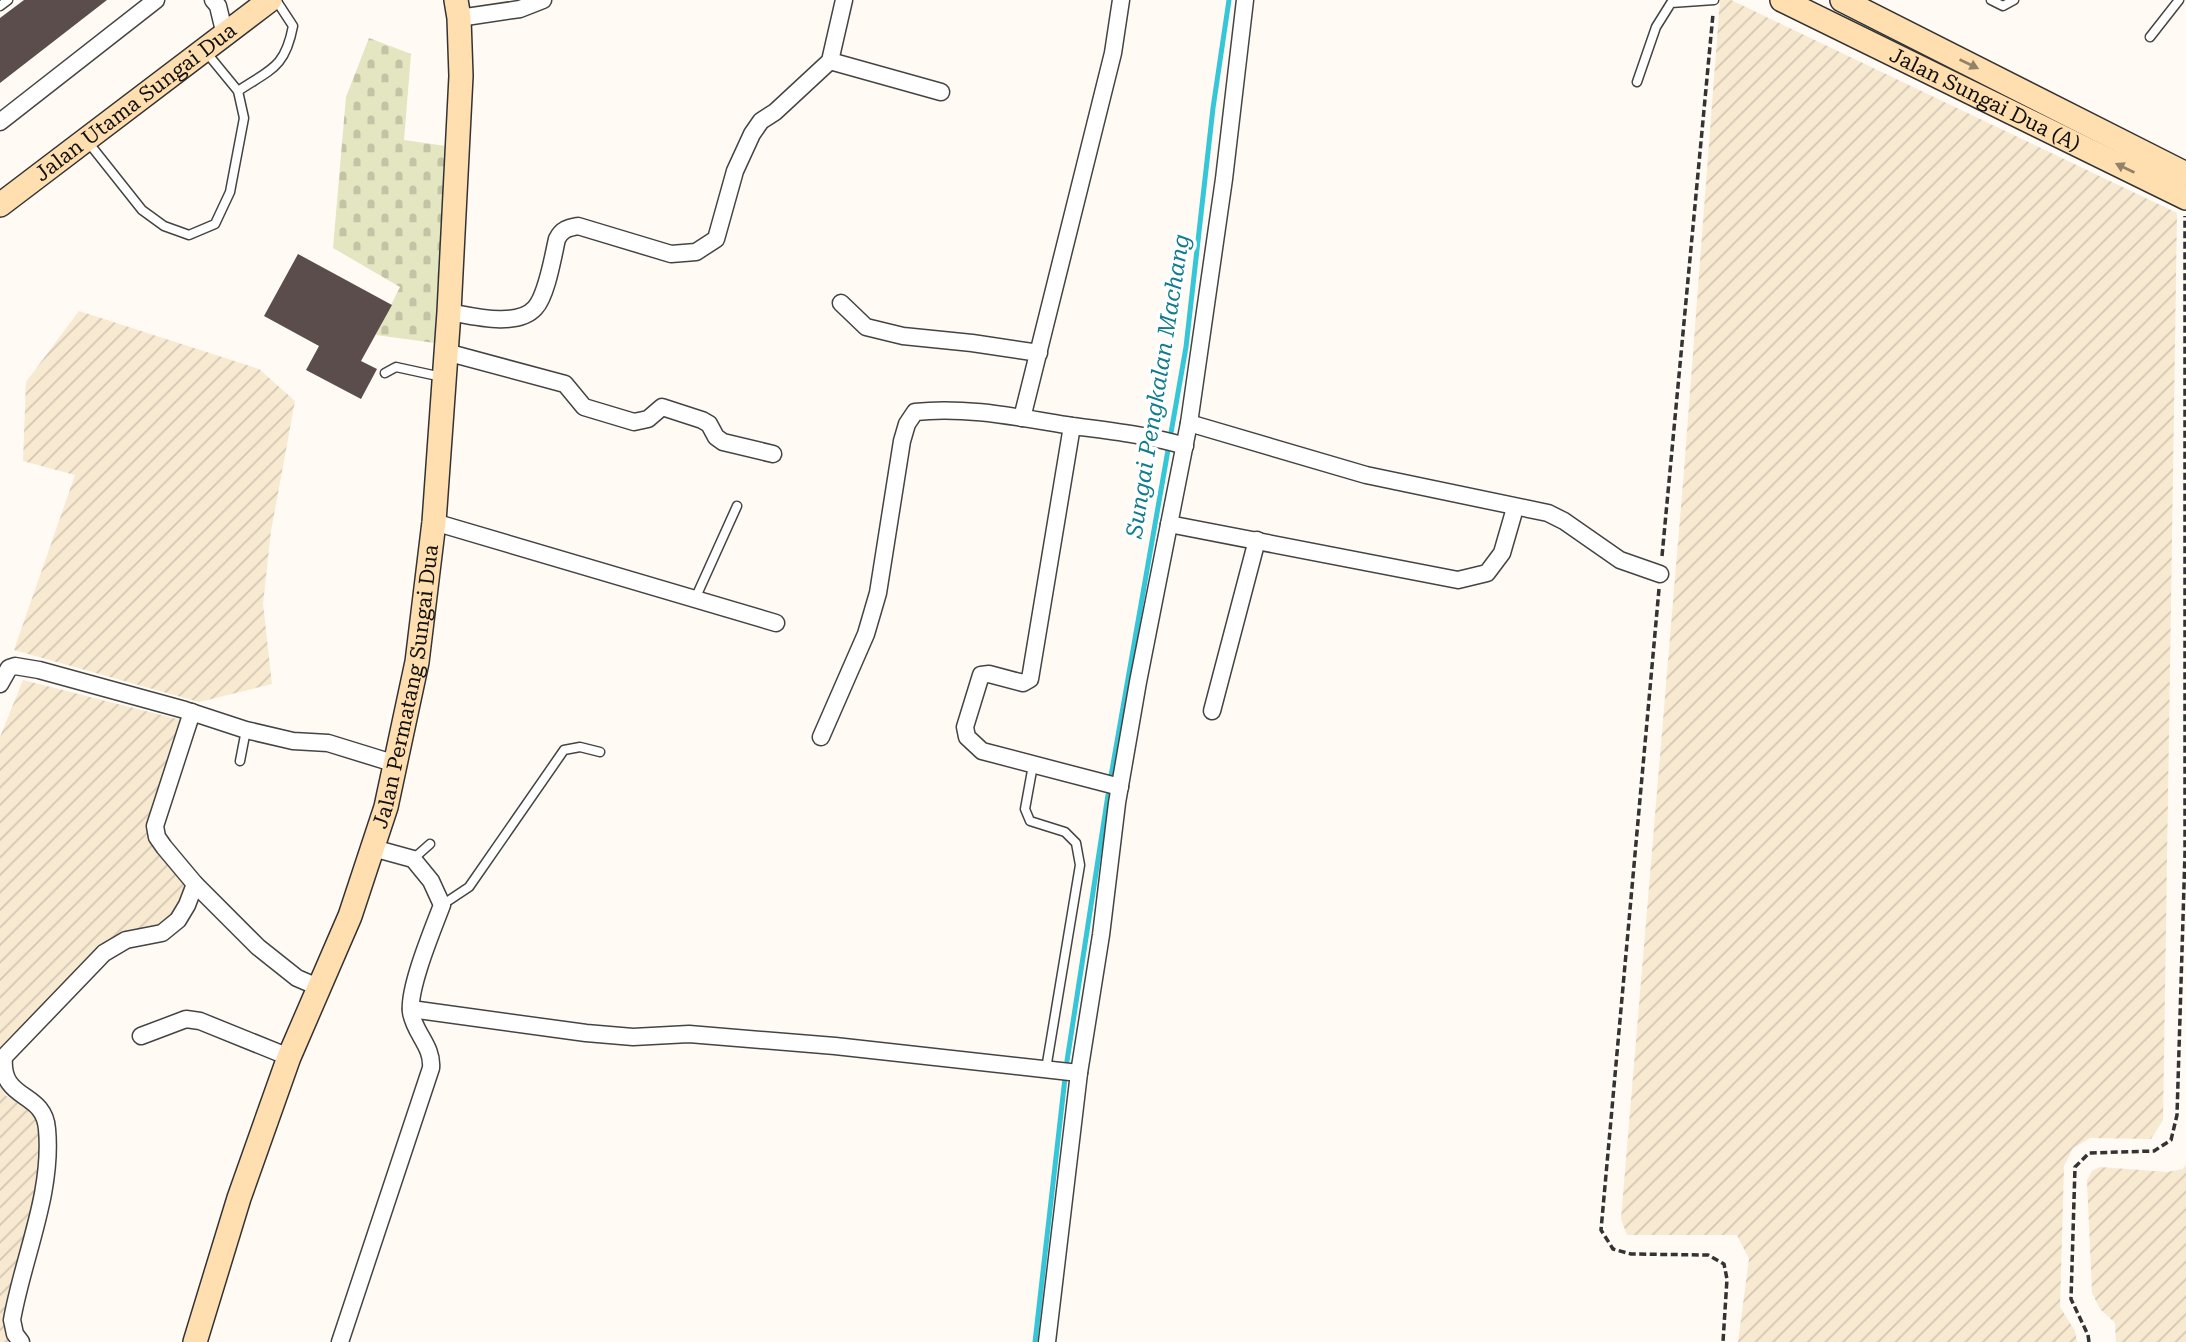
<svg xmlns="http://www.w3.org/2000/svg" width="2186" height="1342" font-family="'Roboto Serif',serif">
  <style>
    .farmland { fill: url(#farmland-furrows) }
    .cemetery { fill: url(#cemetery-stones) }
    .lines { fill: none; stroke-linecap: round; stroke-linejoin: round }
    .stream { stroke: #35c7d8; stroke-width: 5 }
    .building { fill: #5a4d4c }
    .lane-casing { stroke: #444; stroke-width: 11 }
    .street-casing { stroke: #444; stroke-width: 19 }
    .secondary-casing { stroke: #333; stroke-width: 26 }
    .path { stroke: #333; stroke-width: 3.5; stroke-dasharray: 7 3.5; stroke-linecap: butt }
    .lane { stroke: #fff; stroke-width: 8 }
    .street { stroke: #fff; stroke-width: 16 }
    .secondary { stroke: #ffdfaf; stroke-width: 23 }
    .oneway { fill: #948268 }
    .labels { text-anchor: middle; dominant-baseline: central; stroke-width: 7; stroke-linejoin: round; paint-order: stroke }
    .street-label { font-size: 21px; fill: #111; stroke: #fff }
    .water-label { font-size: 23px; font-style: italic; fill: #0f7c8f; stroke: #fff }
  </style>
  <defs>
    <pattern id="farmland-furrows" width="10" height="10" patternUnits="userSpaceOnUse" patternTransform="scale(1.75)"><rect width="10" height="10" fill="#f8e9d1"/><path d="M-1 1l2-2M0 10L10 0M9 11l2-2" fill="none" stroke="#d4c7b2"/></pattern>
    <pattern id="cemetery-stones" width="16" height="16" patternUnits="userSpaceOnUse" patternTransform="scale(1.75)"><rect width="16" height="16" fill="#e4e5c1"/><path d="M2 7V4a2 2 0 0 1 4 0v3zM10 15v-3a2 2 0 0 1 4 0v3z" fill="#c3c3a5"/></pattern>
  </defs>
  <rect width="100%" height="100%" fill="#fffaf4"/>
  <g class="farmland">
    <path d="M1720,0h11l446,213 -14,907 -12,19 -61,-1 -17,10 -9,18 -4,141 15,24 2,11h-339l11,-83 -12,-24h-110l-6,-16 63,-748z"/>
    <path d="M79,311l180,58 36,32 -24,130 -8,73 9,80 -73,18 -185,-52 61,-175 -52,-14 3,-79z"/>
    <path d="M23,680l162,41 -32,98 33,65 -11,32 -14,13 -33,4 -128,121v-317z"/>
    <path d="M0,1086l5,9 21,13 15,14 2,22 -28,198h-15z"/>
    <path d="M2186,1164v178h-70l-1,-19 -15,-14 -8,-16 -5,-113 5,-9 8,-4 67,5 16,-3z"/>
  </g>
  <path class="cemetery" d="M369,38l42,16 -7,86 42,6 -11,197 -59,-8 24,-48 -67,-39 13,-151z"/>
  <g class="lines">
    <g class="stream">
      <path d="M1111,776l75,-429 27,-239 16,-108"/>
      <path d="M1067,1061l41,-266"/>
      <path d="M1035,1342l30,-264"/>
    </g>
  </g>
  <g class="building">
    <path d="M24,0h83l-107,83v-65z"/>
    <path d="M298,254l94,51 -31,56 16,8 -16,30 -55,-29 13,-24 -55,-30z"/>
  </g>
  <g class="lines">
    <g class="lane-casing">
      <g id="lane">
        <path d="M1991,0l12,6 11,-6"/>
        <path d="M0,6l8,-6"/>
        <path d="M2150,37l29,-37"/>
        <path d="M1637,82l19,-55 15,-24 43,-3"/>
        <path d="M238,91c33,-22 47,-23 55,-65l-17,-26"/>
        <path d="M88,142l54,68 22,16 25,9 26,-11 15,-32 14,-74 -6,-27 -32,-39"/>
        <path d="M385,373l11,-6 46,10"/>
        <path d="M695,599l42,-93"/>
        <path d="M240,761l6,-31"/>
        <path d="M1033,765l-8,44 5,12 35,11 11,11 4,22 -34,204"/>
        <path d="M413,859l17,-15"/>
        <path d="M442,905l27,-18 95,-137 16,-3 20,5"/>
      </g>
    </g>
    <g class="street-casing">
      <g id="street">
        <path d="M213,0l5,6 7,29"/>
        <path d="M459,18l61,-9 23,-9"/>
        <path d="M830,61l111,31"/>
        <path d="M0,122l156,-122"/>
        <path d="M841,303l25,24 37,9 69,7 67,10"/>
        <path d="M449,312c23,4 68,16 86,-4 12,-13 18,-52 22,-69 5,-10 11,-11 21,-13l93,28 25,-2 20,-13 19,-68 17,-37 9,-13 14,-9 55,-51 14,-61"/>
        <path d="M446,352l119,32 19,23 50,15 14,-3 14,-12 40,13 7,4 7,13 7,5 50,12"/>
        <path d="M1022,418l91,-365 8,-53"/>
        <path d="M1189,423l177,52 182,38 16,8 56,39 40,14"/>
        <path d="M1072,426l-42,253 -7,4 -34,-9 -8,1 -16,52 2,10 15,14 138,36"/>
        <path d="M434,522l342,101"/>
        <path d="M1169,524l289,56 29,-7 15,-20 13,-45"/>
        <path d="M0,684l9,-16 6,-2 24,4 146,40 61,20 47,11 35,2 68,21"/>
        <path d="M1212,711l45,-171"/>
        <path d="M192,712l-37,114 2,11 7,10 31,37 63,63 39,31 21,9"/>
        <path d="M821,737l45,-103 12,-41 24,-152 5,-17 8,-12c51,-6 106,6 157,14 39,5 76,9 113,20"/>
        <path d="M411,1009l175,24 47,4 56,-3 146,12 244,27"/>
        <path d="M141,1036l45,-17 14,2 89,36"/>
        <path d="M21,1342l-6,-8 -3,-14c11,-63 41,-126 35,-191 -3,-39 -47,-27 -43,-72l100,-104 22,-13 36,-7 16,-13 9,-15 8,-21"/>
        <path d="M340,1342l91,-274c2,-22 -17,-35 -20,-56 -3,-24 22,-83 31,-107l-11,-24 -18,-22 -40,-11"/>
        <path d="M1047,1342l32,-269 22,-138 16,-132 21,-121 51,-259 35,-244 21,-179"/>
      </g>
    </g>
    <g class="secondary-casing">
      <g id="secondary">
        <path id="s1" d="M1782,0l404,198"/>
        <path d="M1842,0l344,174"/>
        <path id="s2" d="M0,205l270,-205"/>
        <path id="s3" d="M195,1342l44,-144 50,-141 61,-141 36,-109 31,-145 17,-140 15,-210 12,-236 -2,-58 -3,-18"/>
      </g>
    </g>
    <g class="path">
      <path d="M1662,556l51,-542"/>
      <path d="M1659,589l-58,641 12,19 18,5 77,1 16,9 3,15 -4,63"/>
      <path d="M2089,1342l-1,-7 -17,-36 4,-132 14,-14 65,-2 17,-11 6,-25 8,-262v-637"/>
    </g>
    <use href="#lane" class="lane"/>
    <use href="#street" class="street"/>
    <use href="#secondary" class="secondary"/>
  </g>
  <defs><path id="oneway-solid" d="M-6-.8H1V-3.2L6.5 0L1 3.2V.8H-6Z" transform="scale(1.75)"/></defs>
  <g class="oneway">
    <use href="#oneway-solid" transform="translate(1969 64) rotate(26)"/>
    <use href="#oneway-solid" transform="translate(2125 168) rotate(-154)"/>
  </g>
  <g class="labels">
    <g class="street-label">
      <text stroke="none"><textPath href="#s1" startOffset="226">Jalan Sungai Dua (A)</textPath></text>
      <text stroke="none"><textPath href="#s2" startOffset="170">Jalan Utama Sungai Dua</textPath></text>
      <text stroke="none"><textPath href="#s3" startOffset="691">Jalan Permatang Sungai Dua</textPath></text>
    </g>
    <g class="water-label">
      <text transform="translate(1158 386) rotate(-81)">Sungai Pengkalan Machang</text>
    </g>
  </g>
</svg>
